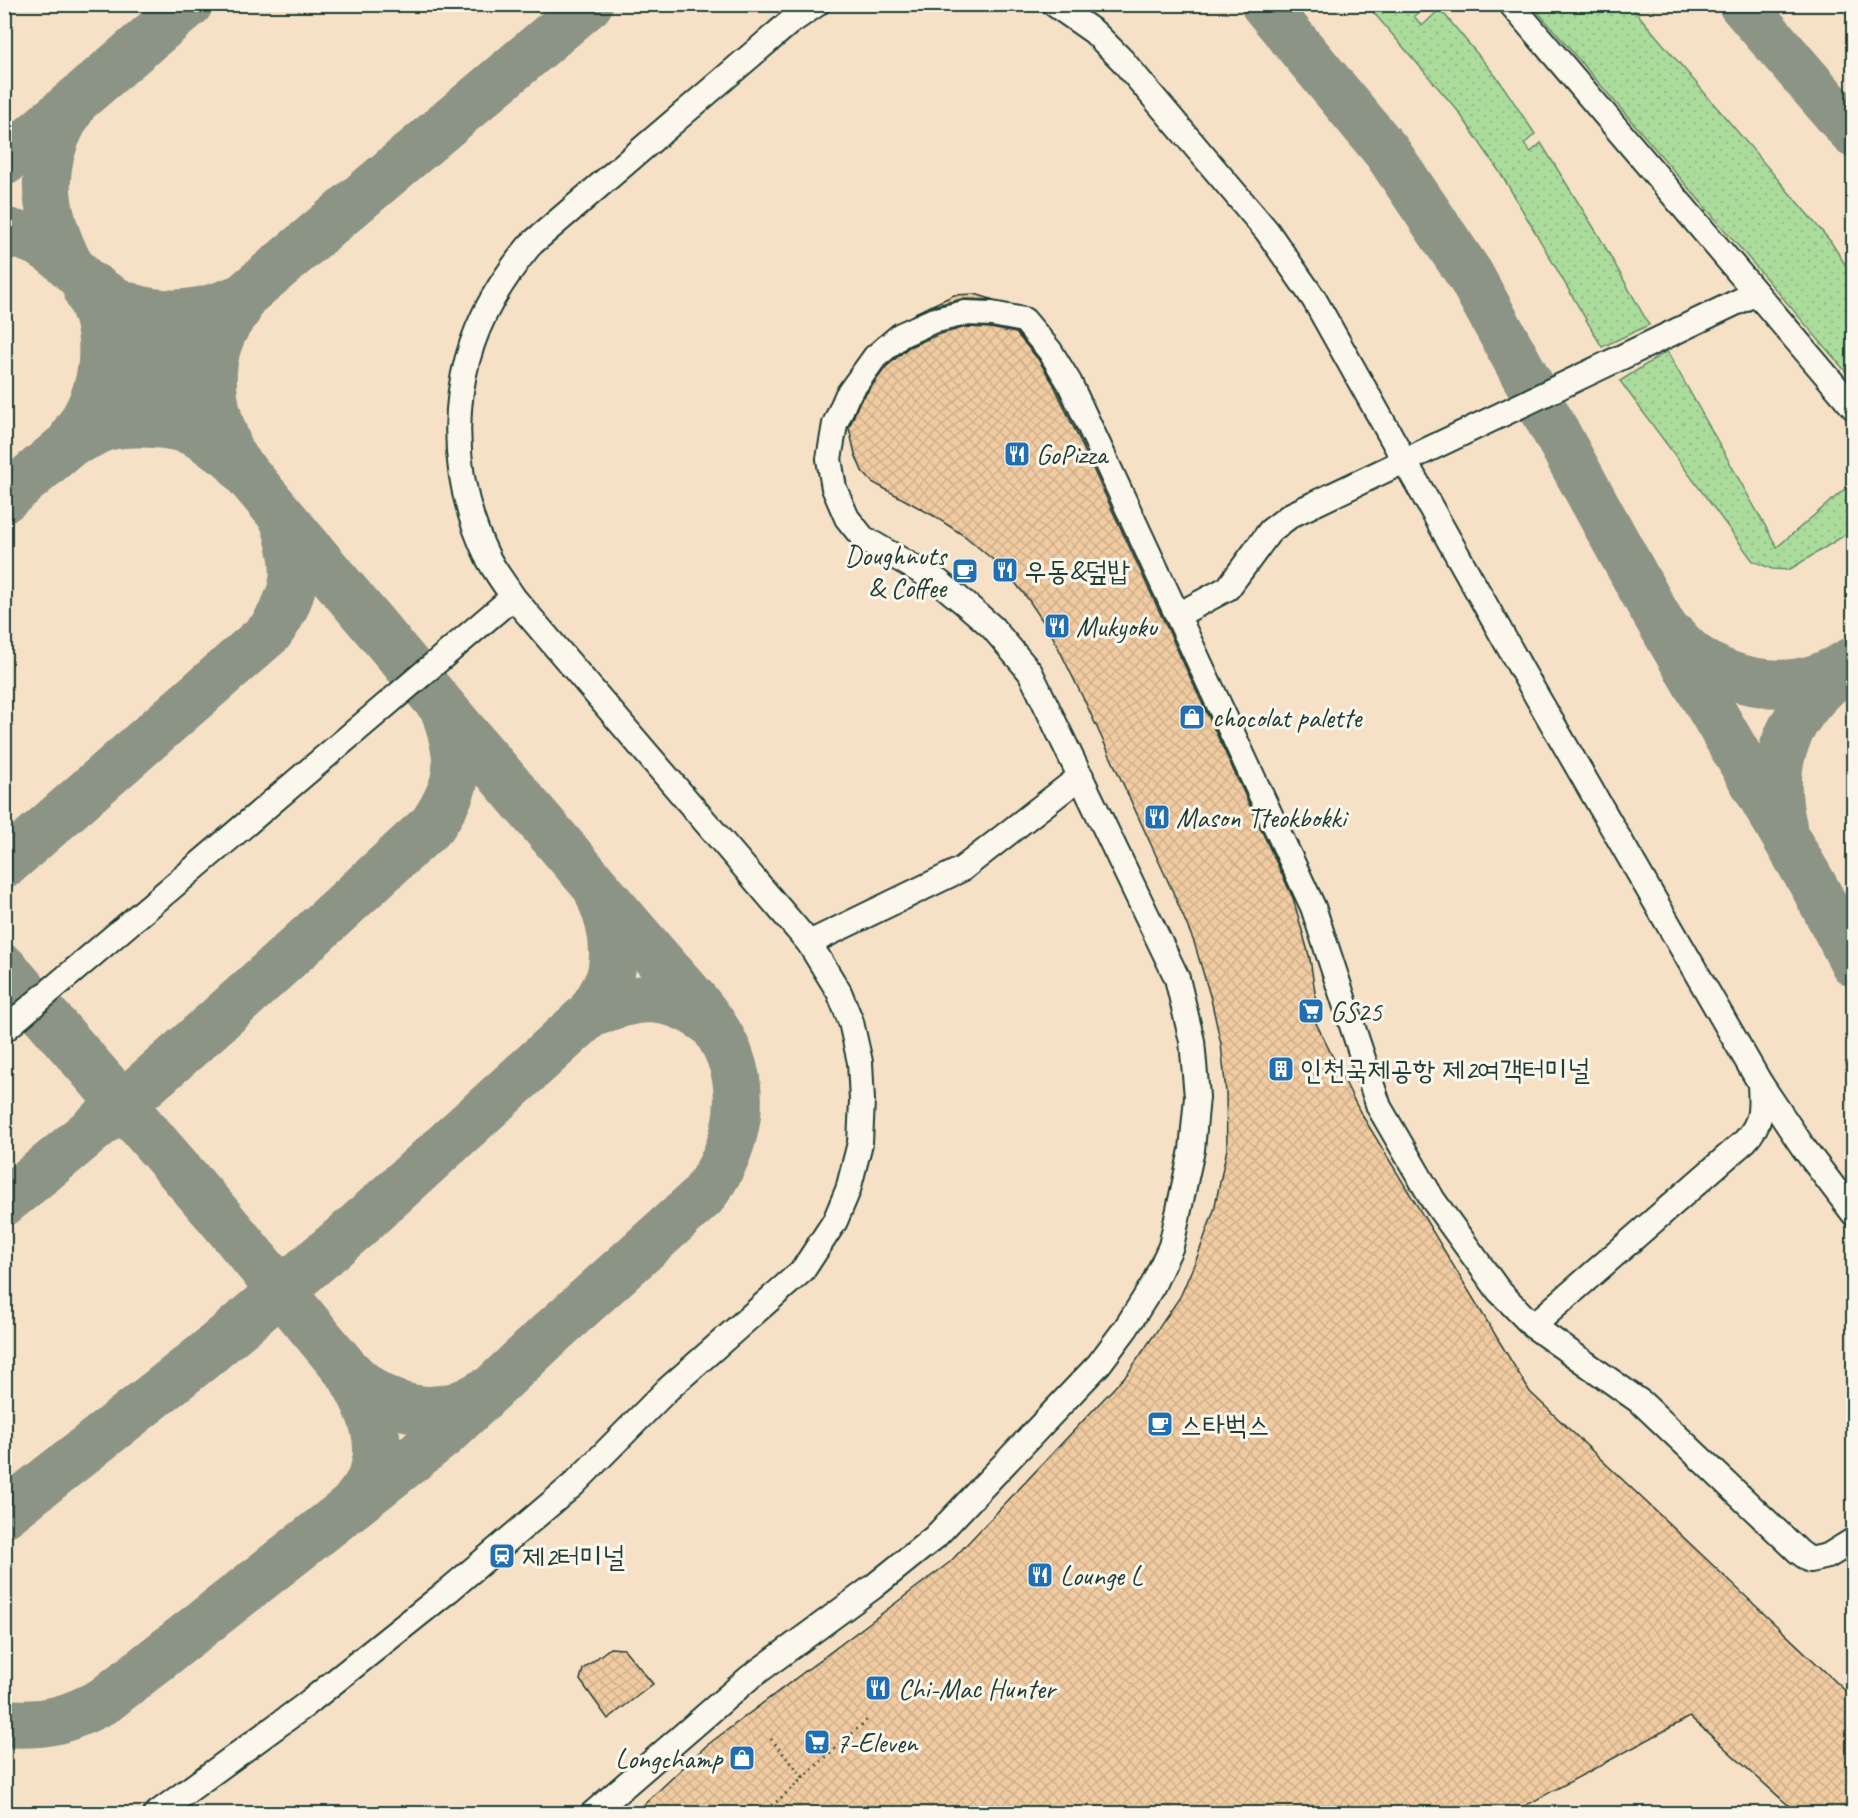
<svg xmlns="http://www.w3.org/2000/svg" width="1858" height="1818" font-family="Caveat,'Poor Story',sans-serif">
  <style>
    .built { fill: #f6e1c6 }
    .grass { fill: url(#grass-dots); stroke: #658c68; stroke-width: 1.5 }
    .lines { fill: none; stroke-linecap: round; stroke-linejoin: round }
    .taxiway { stroke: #8c9485; stroke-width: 48 }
    .building { fill: url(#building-cross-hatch); stroke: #1f3d34; stroke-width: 1.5 }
    .minor-casing { stroke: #1f3d34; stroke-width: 28 }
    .path { stroke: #1f3d34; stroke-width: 3; stroke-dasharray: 1.5 4.5; stroke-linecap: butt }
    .minor { stroke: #fbf7ec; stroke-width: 24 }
    .labels { text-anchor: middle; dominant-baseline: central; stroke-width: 6; stroke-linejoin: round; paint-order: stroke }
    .poi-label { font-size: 28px; fill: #1f3d34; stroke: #fbf7ec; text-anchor: start }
  </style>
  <defs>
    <pattern id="grass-dots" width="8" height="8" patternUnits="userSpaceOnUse" patternTransform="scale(1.5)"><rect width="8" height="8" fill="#abdc9c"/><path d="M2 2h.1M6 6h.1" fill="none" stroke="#93be87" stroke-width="1.8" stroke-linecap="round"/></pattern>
    <pattern id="building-cross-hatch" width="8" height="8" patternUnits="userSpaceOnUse" patternTransform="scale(1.5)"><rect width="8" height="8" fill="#f1cba1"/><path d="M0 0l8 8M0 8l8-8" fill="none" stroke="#ceaf8b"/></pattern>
  </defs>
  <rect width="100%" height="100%" fill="#f8ead6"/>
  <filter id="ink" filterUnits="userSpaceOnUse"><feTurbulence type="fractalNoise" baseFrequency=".0167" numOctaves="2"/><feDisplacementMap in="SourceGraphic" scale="12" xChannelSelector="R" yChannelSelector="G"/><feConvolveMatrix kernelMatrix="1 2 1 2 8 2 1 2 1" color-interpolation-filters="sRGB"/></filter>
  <g filter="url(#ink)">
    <path class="built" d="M5,5h1848v1808l-1848,1z"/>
    <g class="grass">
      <path d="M1367,5h60l-13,11 8,10 18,-17 59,71 36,54 -11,10 7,8 10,-9 58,93 50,89 -47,22 -99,-170 -45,-66z"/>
      <path d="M1532,5h98l201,237 22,35v103z"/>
      <path d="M1838,5h15v18z"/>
      <path d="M1667,351l110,196 76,-65v48l-64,40 -17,-1 -19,-8 -133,-180z"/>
    </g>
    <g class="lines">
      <g class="taxiway">
        <path d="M1264,4l123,148 83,123 180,329 165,284 39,75"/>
        <path d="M1742,4l112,130"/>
        <path d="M4,162l185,-158"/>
        <path d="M4,231c36,9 50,18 75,44 152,179 301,360 454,538 40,46 79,93 118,138 27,32 62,64 78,103 20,50 4,102 -27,143l-151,136 -107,101 -339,266c-37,20 -58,26 -101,23"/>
        <path d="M70,266c-28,-55 -34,-104 1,-157"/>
        <path d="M94,287c40,32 95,33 141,13"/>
        <path d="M75,433c30,-41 37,-95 13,-140"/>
        <path d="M80,439c9,-4 17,-9 26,-12 22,-6 66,-4 87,5 10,4 19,12 28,18"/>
        <path d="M227,443c-19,-46 -23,-94 11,-134"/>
        <path d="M4,499l585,-495"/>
        <path d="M1675,638c32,39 94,55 141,40 13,-4 26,-11 38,-18"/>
        <path d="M1783,826c-17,-68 8,-115 60,-156"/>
        <path d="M4,865l266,-233c29,-41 29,-67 13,-114"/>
        <path d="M4,968l215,248 125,151c38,42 89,58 139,26"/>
        <path d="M589,1015c45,-20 78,-24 119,6"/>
        <path d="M4,1202c150,-119 289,-250 429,-378 30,-45 28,-65 11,-115"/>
        <path d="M349,1372c19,32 40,73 20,110 -4,8 -11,16 -16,23"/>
        <path d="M4,1514l199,-157 152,-129 234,-213c8,-13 19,-28 22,-42 6,-28 -1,-54 -12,-79"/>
      </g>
    </g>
    <g class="building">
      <path d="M975,294l19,6 -32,-1 -34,8 -13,6 39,-18z"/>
      <path d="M966,327l24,1 26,5 22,26 15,24 240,515 17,61 5,33 1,31 43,87 171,282 324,307v115h-56l-108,-97 -180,97h-876l72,-68 244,-184 178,-189 52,-76 18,-42 16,-45 13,-61 -1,-56 -5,-49 -10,-45 -17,-57 -22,-52 -84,-182 -36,-73 -24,-36 -23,-29 -39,-33 -32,-21 -62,-34 -10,-11 -7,-17 -6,-26 10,-25 27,-36 23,-20 28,-12z"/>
      <path d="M610,1648l14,1 29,35 -45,35 -28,-39 3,-11z"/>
    </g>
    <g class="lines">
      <g class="minor-casing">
        <g id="minor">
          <path d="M1054,4l40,28 28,28 145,171 47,68 210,375 236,409 43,64 51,67"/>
          <path d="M1511,4l343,404"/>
          <path d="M1178,615l50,-27 42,-57 21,-16 465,-222"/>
          <path d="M809,943l153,-74 119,-93"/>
          <path d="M4,1030l509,-433"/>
          <path d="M1533,1326l212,-185c18,-19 16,-33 15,-58"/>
          <path d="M156,1814l148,-108 145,-116 125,-106 94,-95 135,-119 32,-49 13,-31 12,-47 2,-42 -2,-39 -9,-40 -12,-30 -30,-49 -296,-346c-8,-13 -18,-25 -25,-39 -40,-82 -41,-180 5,-260 11,-19 23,-36 37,-53l259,-222 28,-19"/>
          <path d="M592,1814l157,-136 124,-91 62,-50 164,-173 27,-36 27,-43 18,-39 21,-96 5,-53 -5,-56 -15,-63 -147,-306 -38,-45 -24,-21 -29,-24 -76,-44 -16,-20 -13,-30 -5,-29 6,-35 12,-28 28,-39 26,-22 31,-14 33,-8 27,1 32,6 26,31 19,31 244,525 66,200 54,93 66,91 34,35 109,77 157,149 11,8 18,-4 26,-16"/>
        </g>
      </g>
      <g class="path">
        <path d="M771,1739l32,38"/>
        <path d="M763,1814l104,-94"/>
      </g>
      <use href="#minor" class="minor"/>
    </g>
  </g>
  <defs>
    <g id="restaurant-square" transform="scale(1.35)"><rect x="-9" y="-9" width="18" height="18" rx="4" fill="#1f6fb2" stroke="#fbf7ec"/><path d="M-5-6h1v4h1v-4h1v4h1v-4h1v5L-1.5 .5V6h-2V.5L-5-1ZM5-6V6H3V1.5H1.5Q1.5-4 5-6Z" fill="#fff"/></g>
    <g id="cafe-square" transform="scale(1.35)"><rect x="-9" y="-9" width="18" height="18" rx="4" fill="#1f6fb2" stroke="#fbf7ec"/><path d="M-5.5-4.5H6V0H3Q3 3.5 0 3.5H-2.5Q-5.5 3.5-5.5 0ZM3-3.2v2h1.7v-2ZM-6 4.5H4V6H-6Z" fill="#fff"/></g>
    <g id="shop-square" transform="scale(1.35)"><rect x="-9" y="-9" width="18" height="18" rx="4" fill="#1f6fb2" stroke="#fbf7ec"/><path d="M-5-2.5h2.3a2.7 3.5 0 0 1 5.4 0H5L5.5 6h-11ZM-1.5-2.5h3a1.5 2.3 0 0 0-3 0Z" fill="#fff"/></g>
    <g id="supermarket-square" transform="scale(1.35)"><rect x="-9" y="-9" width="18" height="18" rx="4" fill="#1f6fb2" stroke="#fbf7ec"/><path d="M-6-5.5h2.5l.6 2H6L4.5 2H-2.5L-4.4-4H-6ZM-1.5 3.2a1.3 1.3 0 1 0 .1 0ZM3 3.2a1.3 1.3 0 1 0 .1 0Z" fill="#fff"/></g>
    <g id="building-square" transform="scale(1.35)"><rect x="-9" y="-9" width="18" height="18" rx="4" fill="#1f6fb2" stroke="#fbf7ec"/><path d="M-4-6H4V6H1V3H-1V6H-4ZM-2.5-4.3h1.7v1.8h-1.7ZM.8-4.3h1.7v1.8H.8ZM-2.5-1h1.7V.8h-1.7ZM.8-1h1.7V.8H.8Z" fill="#fff"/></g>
    <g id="station-square" transform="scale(1.35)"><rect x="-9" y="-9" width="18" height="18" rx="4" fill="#1f6fb2" stroke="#fbf7ec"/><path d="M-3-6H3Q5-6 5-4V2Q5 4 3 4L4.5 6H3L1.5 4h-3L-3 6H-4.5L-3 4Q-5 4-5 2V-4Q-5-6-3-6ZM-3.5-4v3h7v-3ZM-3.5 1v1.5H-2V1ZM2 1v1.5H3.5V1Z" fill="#fff"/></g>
  </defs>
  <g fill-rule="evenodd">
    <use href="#restaurant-square" x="1017" y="454"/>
    <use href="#restaurant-square" x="1005" y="570"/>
    <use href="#cafe-square" x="965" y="571"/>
    <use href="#restaurant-square" x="1057" y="626"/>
    <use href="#shop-square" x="1192" y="717"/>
    <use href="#restaurant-square" x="1157" y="817"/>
    <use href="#supermarket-square" x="1311" y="1011"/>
    <use href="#building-square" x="1281" y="1069"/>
    <use href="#cafe-square" x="1160" y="1424"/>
    <use href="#station-square" x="502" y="1556"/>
    <use href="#restaurant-square" x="1040" y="1575"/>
    <use href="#restaurant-square" x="878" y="1688"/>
    <use href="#supermarket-square" x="817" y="1742"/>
    <use href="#shop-square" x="742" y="1758"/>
  </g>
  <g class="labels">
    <g class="poi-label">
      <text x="1036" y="454">GoPizza</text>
      <text x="946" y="555" text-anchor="end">Doughnuts<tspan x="946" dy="32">&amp; Coffee</tspan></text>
      <text x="1024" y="570">우동&amp;덮밥</text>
      <text x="1076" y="626">Mukyoku</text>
      <text x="1212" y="717">chocolat palette</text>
      <text x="1176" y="817">Mason Tteokbokki</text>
      <text x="1330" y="1011">GS25</text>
      <text x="1300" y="1069">인천국제공항 제2여객터미널</text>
      <text x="1180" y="1424">스타벅스</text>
      <text x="522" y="1556">제2터미널</text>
      <text x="1060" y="1575">Lounge L</text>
      <text x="898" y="1688">Chi-Mac Hunter</text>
      <text x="836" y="1742">7-Eleven</text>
      <text x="722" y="1758" text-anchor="end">Longchamp</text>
    </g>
  </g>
  <rect width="1858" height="1818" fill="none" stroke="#fbf7ec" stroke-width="24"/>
  <rect x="12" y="12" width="1834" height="1794" fill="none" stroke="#1f3d34" stroke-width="2" filter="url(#ink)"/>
</svg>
